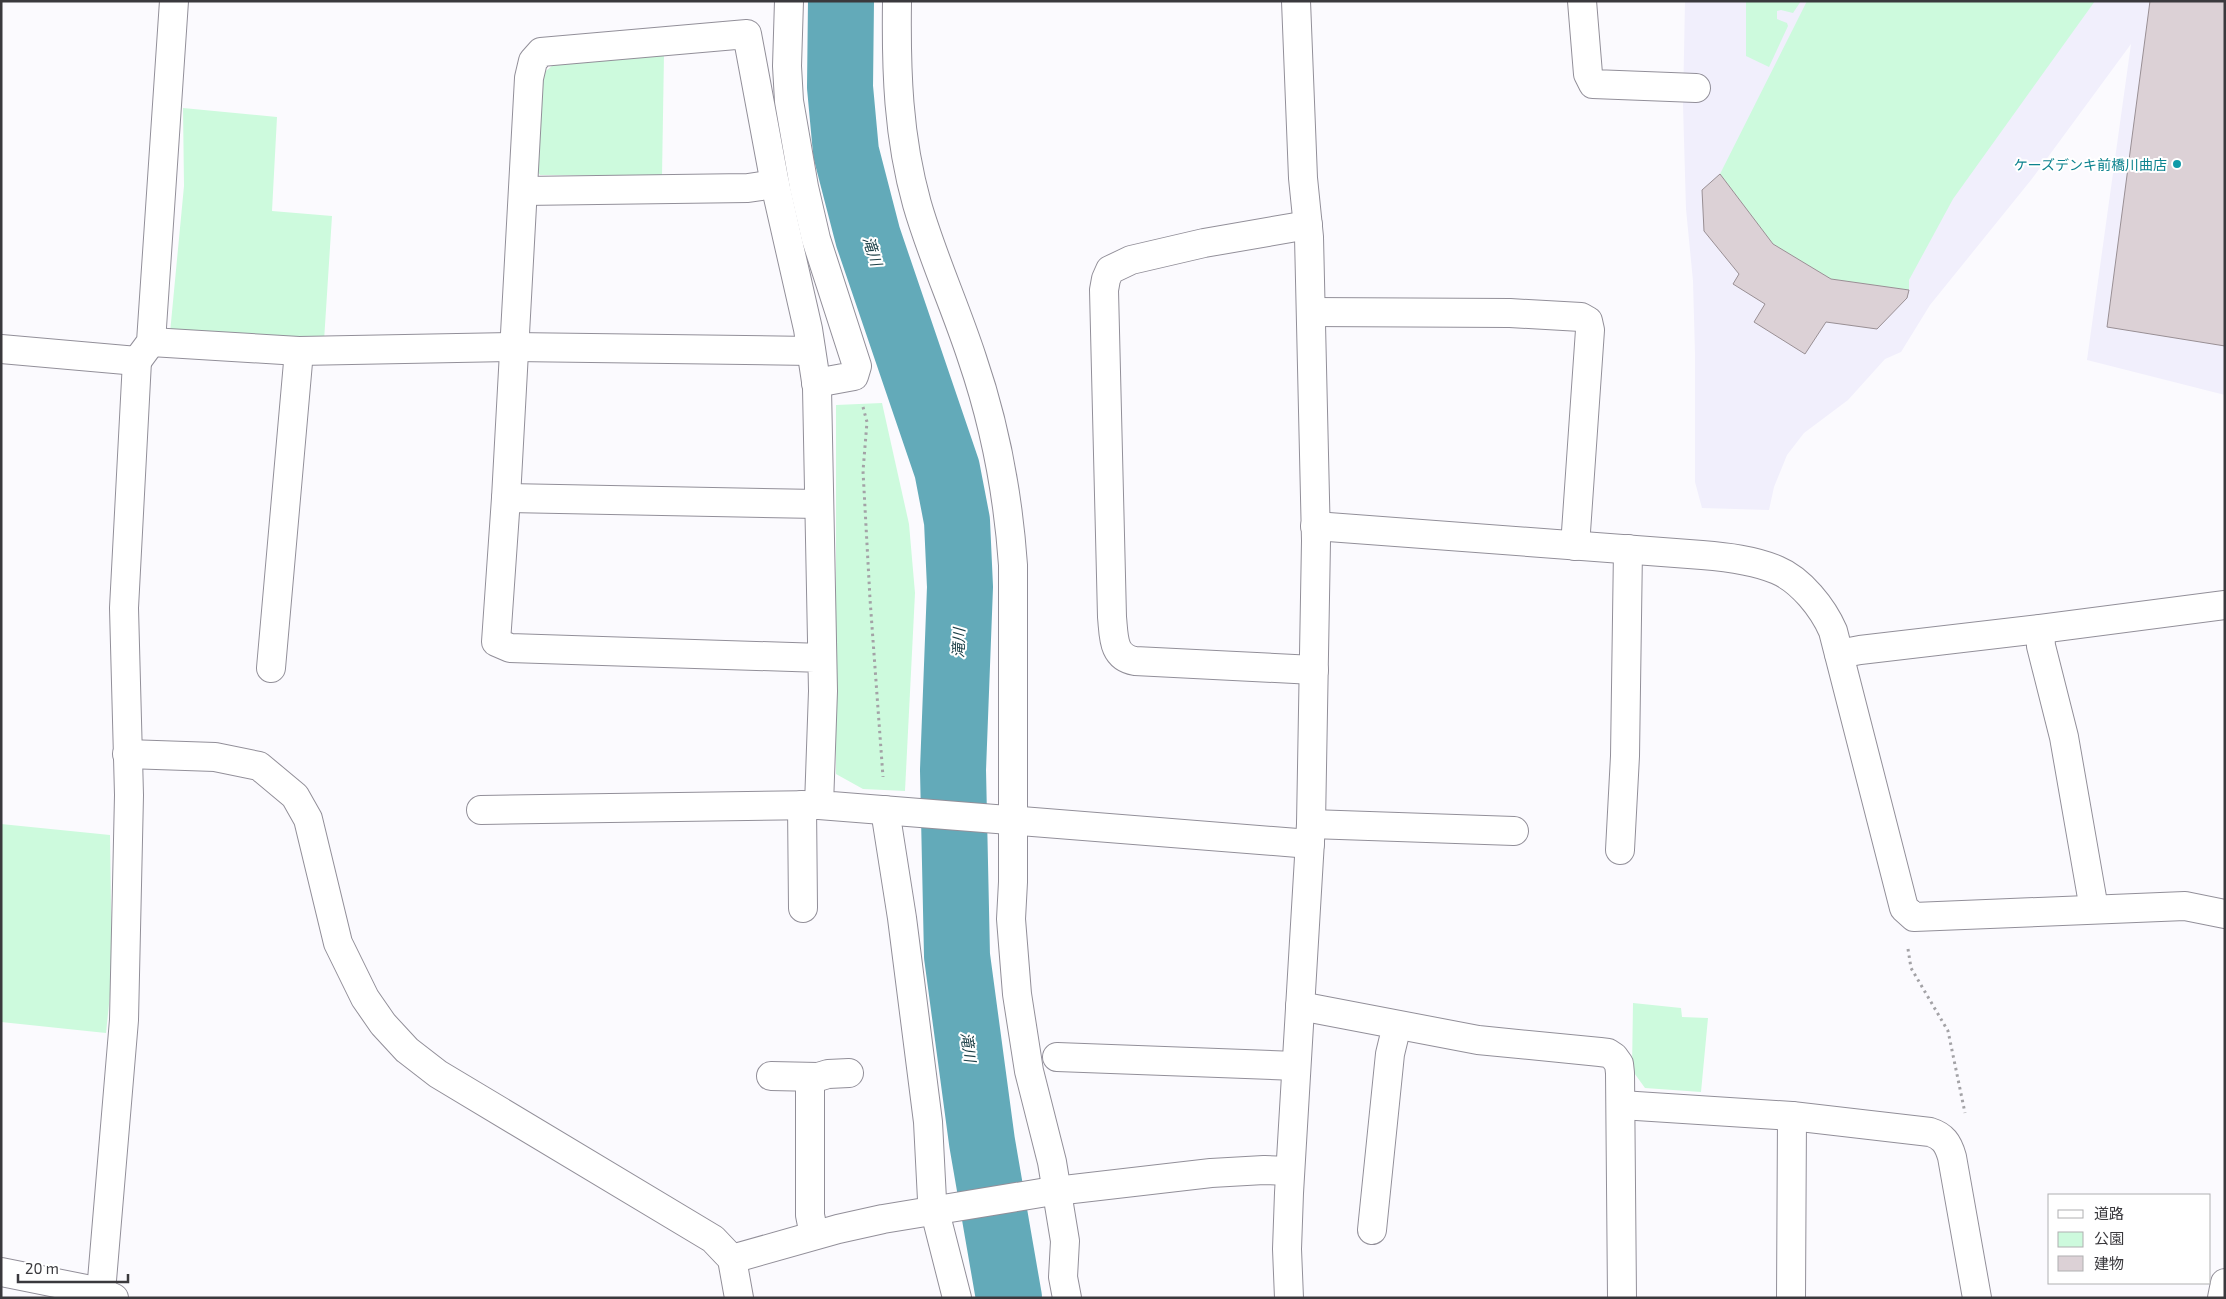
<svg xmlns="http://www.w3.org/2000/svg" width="2226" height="1299" font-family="'Exo 2','Noto Sans JP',sans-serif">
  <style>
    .commercial { fill: #f1effc }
    .green { fill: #cdfadd }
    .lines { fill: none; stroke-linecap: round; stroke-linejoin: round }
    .river { stroke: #63aab9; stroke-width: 66 }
    .building { fill: #dcd1d6; stroke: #998f94 }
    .minor-casing { stroke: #928f99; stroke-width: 30 }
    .path { stroke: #a3a2a6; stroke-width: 3; stroke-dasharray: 2.5 4; stroke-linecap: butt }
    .minor { stroke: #fff; stroke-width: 28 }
    .culture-dot { fill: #0f9aa8; stroke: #fff; stroke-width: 2 }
    .labels { text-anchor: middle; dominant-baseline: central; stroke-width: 4; stroke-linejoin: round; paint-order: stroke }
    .culture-label { font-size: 14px; fill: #0d838f; stroke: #fff; text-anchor: end }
    .water-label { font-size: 15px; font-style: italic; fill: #1d4047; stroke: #fff }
  </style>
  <rect width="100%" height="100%" fill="#fbfafe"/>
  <path class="commercial" d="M1685,1h540v394l-138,-35 44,-316 -100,136 -101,125 -29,47 -16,7 -37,41 -44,33 -17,22 -13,32 -5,23 -67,-2 -7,-26v-128l-2,-73 -7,-72 -3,-104z"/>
  <g class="green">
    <path d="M1746,1h55l-8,12 -12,-3 -4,1v8l10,4 1,3 -19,41 -23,-11z"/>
    <path d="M1807,1h288l-142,198 -44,81v10l-78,-11 -58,-35 -53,-70z"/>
    <path d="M664,54l-2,122 -122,-1 -9,-12 9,-87 19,-16z"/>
    <path d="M183,108l94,9 -5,94 60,5 -8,125 -154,-8 14,-147z"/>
    <path d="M882,403l27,121 6,69 -10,198 -42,-2 -27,-15v-369z"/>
    <path d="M1,824l109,11 2,140 -6,58 -105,-11z"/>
    <path d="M1633,1003l48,5 1,9 26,1 -7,74 -56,-4 -13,-18z"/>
  </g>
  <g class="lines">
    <path class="river" d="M841,1l-1,86 6,65 22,85 79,232 10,52 3,66 -7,183 4,186 25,186 27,156"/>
  </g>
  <g class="building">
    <path d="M2150,1h75v345l-118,-19z"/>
    <path d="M1720,174l53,70 58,35 78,11 -2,8 -30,31 -51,-7 -21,32 -51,-32 11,-18 -32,-20 6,-10 -35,-43 -2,-41z"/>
  </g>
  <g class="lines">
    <g class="minor-casing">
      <g id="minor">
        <path d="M789,1l-2,65 2,35 15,86 12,52 41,127 -3,10 -38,7"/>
        <path d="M897,1c-1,70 1,135 20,203 15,52 38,102 55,154 23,67 36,136 41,207v317l-2,37 6,75 12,77 23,91 13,79 -2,36 4,21"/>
        <path d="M1582,1l6,73 5,10 103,4"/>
        <path d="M523,191l225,-3 27,-4"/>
        <path d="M1308,225l-104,18 -73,17 -21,10 -4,9 -2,11 8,327c2,19 0,40 23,44l179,9"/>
        <path d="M1311,312l199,1 71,4 7,4 2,9 -15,216"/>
        <path d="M151,342l148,9 215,-4 297,4"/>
        <path d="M1,349l136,12 14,-19 23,-341"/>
        <path d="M506,498l312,6"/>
        <path d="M1315,526l387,29c24,2 52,5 75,15 24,10 46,38 56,61l71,277 10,9 271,-11 40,8"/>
        <path d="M2040,629l1,17 23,91 30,172"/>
        <path d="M1839,654l21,-4 180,-21 185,-24"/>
        <path d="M822,658l-312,-10 -14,-6 10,-144 23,-420 4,-17 8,-9 206,-18 28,150 33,145 9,59 6,303 -4,114 491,39"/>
        <path d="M271,668l28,-317"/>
        <path d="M127,754l88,3 44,9 36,30 13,23 30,124 27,55 18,26 24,26 31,24 275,165 19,20 7,39"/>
        <path d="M802,805l1,103"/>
        <path d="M481,810l338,-5"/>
        <path d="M885,810l17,108 26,204 4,78 25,98"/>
        <path d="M1311,824l203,7"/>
        <path d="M1620,850l5,-94 3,-207"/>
        <path d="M1300,1006l178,34 122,12 8,1 6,4 5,7 1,9 2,225"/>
        <path d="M1057,1057l239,9"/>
        <path d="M771,1076l47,1 10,-3 21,-1"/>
        <path d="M810,1077v138l4,20"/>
        <path d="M1621,1105l171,11 138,16c13,4 18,11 22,25l25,141"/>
        <path d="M1372,1230l18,-176 7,-29"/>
        <path d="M732,1259l106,-30 45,-10 164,-27 164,-19 53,-3 26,1"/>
        <path d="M1,1272l100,20 13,6"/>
        <path d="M101,1292l23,-272 5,-225 -5,-187 13,-247"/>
        <path d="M1289,1298l-2,-49 2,-56 22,-369 5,-283 -7,-304 -6,-59 -7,-177"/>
        <path d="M1791,1298l1,-182"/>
        <path d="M2222,1298l3,-15"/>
      </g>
    </g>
    <g class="path">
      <path d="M863,407l4,15 -4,49 7,128 13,178"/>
      <path d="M1908,949l3,19 37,63 17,82"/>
    </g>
    <use href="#minor" class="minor"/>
  </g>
  <circle class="culture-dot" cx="2177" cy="164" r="5"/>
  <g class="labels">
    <g class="culture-label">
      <text x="2167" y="164">ケーズデンキ前橋川曲店</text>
    </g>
    <g class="water-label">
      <text transform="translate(873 251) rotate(72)">滝川</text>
      <text transform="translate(958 643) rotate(-88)">滝川</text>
      <text transform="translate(969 1047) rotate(82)">滝川</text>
    </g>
  </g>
  <rect width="2226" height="1299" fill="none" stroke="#3a393d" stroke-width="5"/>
  <rect x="2048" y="1194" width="162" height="90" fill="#ffffff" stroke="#b0b0b1"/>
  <rect x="2058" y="1210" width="25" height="8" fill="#ffffff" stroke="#b0b0b1"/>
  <text x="2094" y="1219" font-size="15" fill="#3a393d">道路</text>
  <rect x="2058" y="1232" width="25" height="15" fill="#cdfadd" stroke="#b0b0b1"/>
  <text x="2094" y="1244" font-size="15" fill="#3a393d">公園</text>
  <rect x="2058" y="1256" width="25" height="15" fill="#dcd1d6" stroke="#b0b0b1"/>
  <text x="2094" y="1269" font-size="15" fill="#3a393d">建物</text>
  <path d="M18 1274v8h110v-8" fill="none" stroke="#3a393d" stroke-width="2.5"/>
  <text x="25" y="1274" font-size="15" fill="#3a393d" stroke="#ffffff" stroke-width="4" paint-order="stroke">20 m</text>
</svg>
